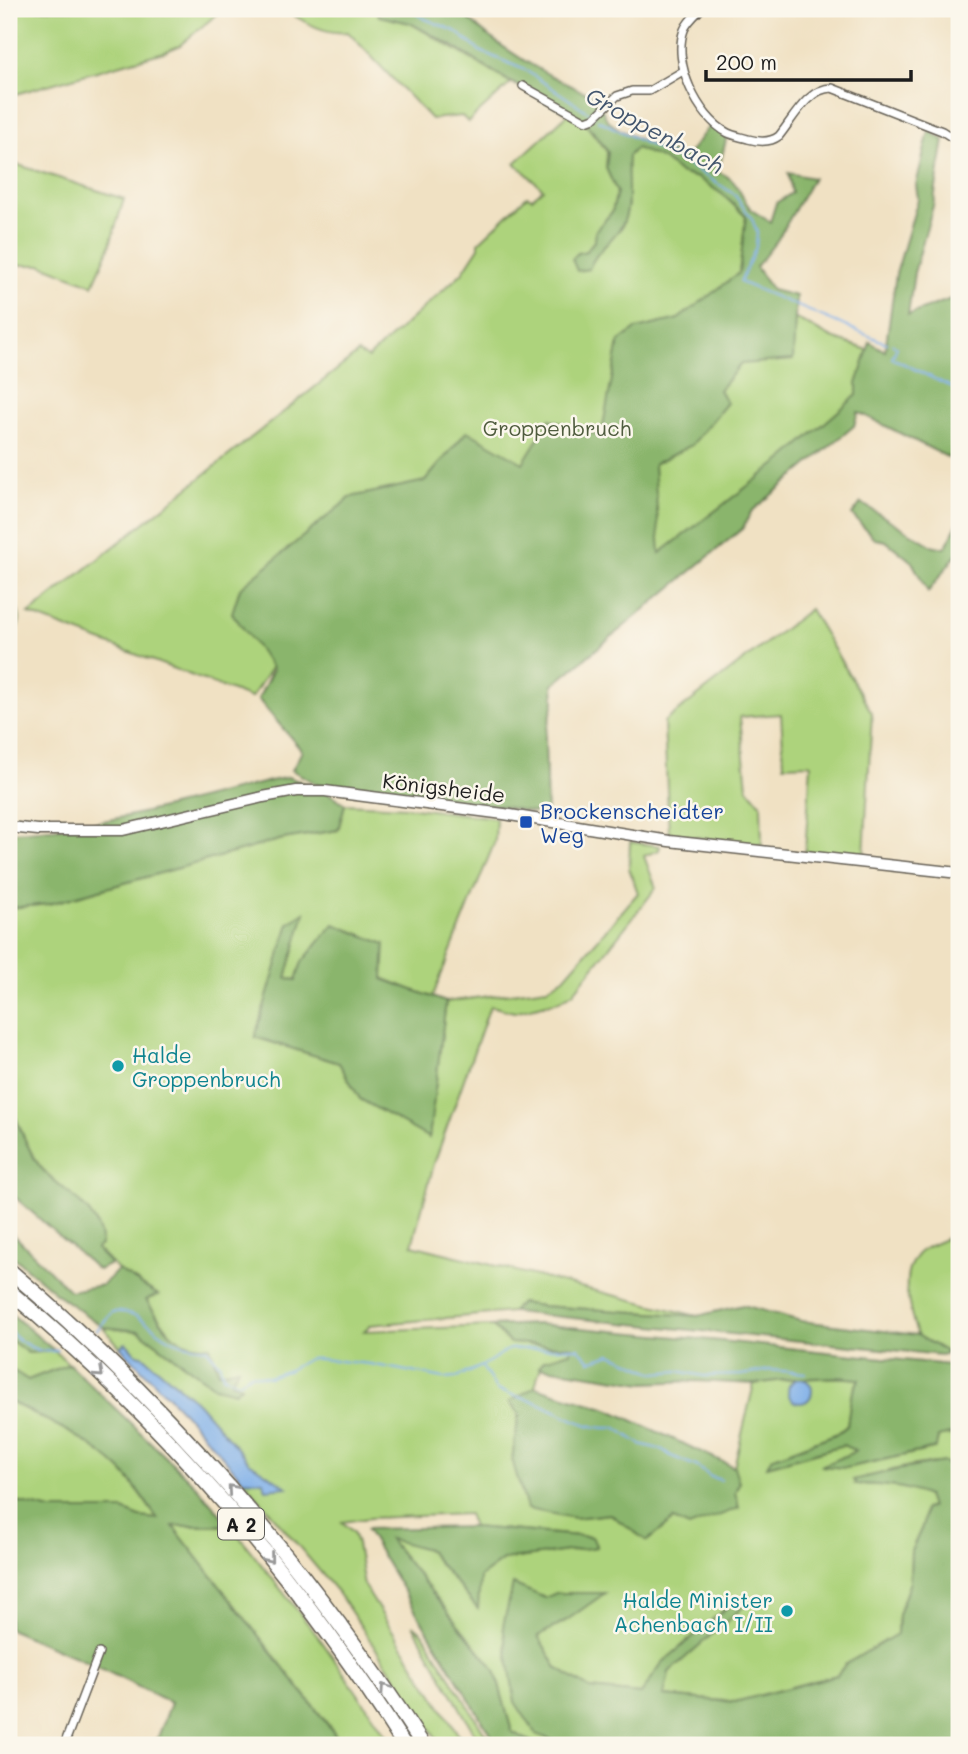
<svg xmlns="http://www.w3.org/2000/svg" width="968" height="1754" font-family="Mali,sans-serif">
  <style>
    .green { fill: #add37c; stroke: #64784c; stroke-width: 2 }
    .forest { fill: #8ab56c; stroke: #536844; stroke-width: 2 }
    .water { fill: #7daee8; stroke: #4c6582; stroke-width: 2 }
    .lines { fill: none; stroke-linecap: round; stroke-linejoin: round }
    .stream { stroke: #7daee8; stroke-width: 2 }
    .minor-casing { stroke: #666156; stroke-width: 10 }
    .secondary-casing { stroke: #666156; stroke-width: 13 }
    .motorway-casing { stroke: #666156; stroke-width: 17 }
    .minor { stroke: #fff; stroke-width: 7 }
    .secondary { stroke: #fff; stroke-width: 10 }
    .motorway { stroke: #fff; stroke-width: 14 }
    .oneway { stroke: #999 }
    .transit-dot { fill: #1a4fb4; stroke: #fbf7ec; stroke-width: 2.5 }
    .culture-dot { fill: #0f9aa8; stroke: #fbf7ec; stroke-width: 2.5 }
    .labels { text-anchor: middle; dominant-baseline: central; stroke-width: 5; stroke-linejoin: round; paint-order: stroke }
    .shield { fill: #fbf7ec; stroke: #5f5e5a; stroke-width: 2 }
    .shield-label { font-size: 19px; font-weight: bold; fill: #1c1c1c }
    .park-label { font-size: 21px; fill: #4f5c3e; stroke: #fbf7ec }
    .street-label { font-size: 21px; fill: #1c1c1c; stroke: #fbf7ec }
    .transit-label { font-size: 21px; fill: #164399; stroke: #fbf7ec; text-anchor: start }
    .culture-label { font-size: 21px; fill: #0d838f; stroke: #fbf7ec; text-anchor: start }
    .water-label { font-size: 23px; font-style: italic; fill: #43566e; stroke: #fbf7ec }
  </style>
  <rect width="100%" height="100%" fill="#fbf7ec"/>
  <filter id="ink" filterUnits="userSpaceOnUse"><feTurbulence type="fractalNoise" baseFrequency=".0143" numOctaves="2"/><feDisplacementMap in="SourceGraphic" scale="14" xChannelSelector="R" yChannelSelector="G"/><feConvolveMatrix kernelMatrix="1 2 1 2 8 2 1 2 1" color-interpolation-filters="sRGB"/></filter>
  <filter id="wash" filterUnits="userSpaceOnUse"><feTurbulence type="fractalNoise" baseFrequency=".00686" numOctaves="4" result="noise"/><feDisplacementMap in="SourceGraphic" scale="28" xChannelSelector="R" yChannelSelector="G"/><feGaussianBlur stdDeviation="1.57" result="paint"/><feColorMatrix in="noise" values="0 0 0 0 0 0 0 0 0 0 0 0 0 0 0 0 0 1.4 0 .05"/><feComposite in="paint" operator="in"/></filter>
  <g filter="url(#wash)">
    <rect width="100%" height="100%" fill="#f0e1c3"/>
    <g class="green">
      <path d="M9,9h214l-44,37 -15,6 -155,44z"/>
      <path d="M283,9h94l2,7 31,7 101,60 -43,39 -6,-6 -31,3 -83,-87c-24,3 -45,-11 -65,-23z"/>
      <path d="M569,113l14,8 24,31 -1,16 11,24 -5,20 -16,19 15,7 11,-11 6,-21 -2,-30 2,-21 8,-8 27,12 17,14 18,5 24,16 24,23 -7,56 -23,18 66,25 17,4 33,18 48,16 43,22 -73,26 -231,206 -314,42 -34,18 -20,30 -222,-84 329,-261 10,5 94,-85 17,-26v-5l48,-46 5,2 11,-9 -28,-26z"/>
      <path d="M9,162l115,37 -16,52 -15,34 -51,-20h-33z"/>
      <path d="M9,589c10,27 18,27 0,53z"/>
      <path d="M810,609l62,104 -8,143 -59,-4 6,-88 -27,1 -3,-51 -41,3 7,70 14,17 1,41 -93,-11 -5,-112z"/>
      <path d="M345,804l61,3 90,11 -1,23 -63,157 -49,-20 -81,-16 -6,18 -11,-2 19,-63 -49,122 84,26 21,36 69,39 17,-136 101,-14 17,-10 74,-85 -9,-25 1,-26 30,4 -1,4 -15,6 12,32 -83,105 -14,8 -45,11 -24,-6 -56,158 -22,81 285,71 -155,-10 -22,-3 -8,9 -142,13 -6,6 128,-5 18,17 64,4 -4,5c-26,8 -29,7 -35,35l-26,15 10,11 -7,48 62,57 36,-4 37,27 26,-21 62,-28 4,-9 -5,-16 20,-83c35,-5 70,-8 105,-5l-8,18 -4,28 -9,8 -66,25 -4,8 75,-21 14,6 -34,15 23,2 89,-19 4,-14 20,1v33c-23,-15 -80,3 -103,15 25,1 48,1 71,12l4,11 -6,2 -2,16 -12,26 -1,31 -12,33 -1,19 -51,30 -9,11 -102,27 -71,-6 5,-24 73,-65 -9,-5 -70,61 -22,31 -51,-5 -33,-21 -19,-32 29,-16 36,-26 -58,4 -14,-5 5,141 29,11h-28l-25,-13 -17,-62 -107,-132 39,11 50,59 3,-31 23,-17 93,-13 -4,-10 -119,-10 -5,-13 -98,4 -28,4 11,10 4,12 7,42 101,159h-24l-102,-151 -96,-114 20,1 23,6 -37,-25 -51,-59 -55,-47 -7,-2 -10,-11 -6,4 -17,-20 36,4 76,56h26l-10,-5 6,-13 -18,4 -27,-26 -19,-10 -27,-37 11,-6 -39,-24 -22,-22 5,-3c2,-33 -38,-54 -58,-75 -14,-16 -21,-39 -30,-58l-4,-3v-201l40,-4 234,-65 55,-9z"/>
      <path d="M959,1230v129l-42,-24c-7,-26 -21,-62 4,-84 11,-9 27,-10 38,-21z"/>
      <path d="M9,1339l19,14 27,-2 14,13 -41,16 -19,-12z"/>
      <path d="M9,1401c39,20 81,38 113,70 13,14 24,33 36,48l-18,-2 -17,-7h-72l-42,-10z"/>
      <path d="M173,1526h58l92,117 70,102h-53l-6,-13z"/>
      <path d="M413,1625l10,8 69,112h-11z"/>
    </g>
    <g class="forest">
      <path d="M377,9h82c32,36 95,71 139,89 2,7 5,15 9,21 9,13 62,34 79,38l24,-32 17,11 -9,36c22,8 20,22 33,37 5,5 14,9 19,13l6,-19 16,-10 -4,-20 25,5 -35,61 -22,28 16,23 24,6 -3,64 -52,4 -22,26 8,13 -35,42 -38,19 6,89 123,-94 74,-64v-11l13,-42 15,9 11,-77 22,-75 -2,-14 13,-54 15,9 -11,66 -19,67 -6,42 51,-19v167l-101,-51 -4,14 -103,86 -8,16 -190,157 1,17 -9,34 2,79 -48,-9 -181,-21 -26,-15 10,-19 -44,-52 15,-30 -41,-56 8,-25 111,-91 74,-16 42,-50 56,32 27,-44 51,17 18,-94 17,-13 42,-10 61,-46 7,-57 -24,-22 -24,-16 -18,-5 -17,-14 -27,-11 -8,8c-2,21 5,55 -8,72 -10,15 -24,23 -31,41l-12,2 -5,-12 6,-6 8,-2 9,-11 1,-10 16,-18 5,-20 -11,-24 2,-16 -11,-16 -14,-15 -71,-38 -61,-38 -41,-22 -31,-7z"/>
      <path d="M861,503l70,42 14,3 14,-27v30l-31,41 -16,-30 -26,-21 -11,-2 -23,-24z"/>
      <path d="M288,777l37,14 20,13 -7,26 -55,9 -234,65 -40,4v-76c94,-3 187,-34 279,-55z"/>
      <path d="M305,913l-19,65 10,2 6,-18 32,-38 51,20 -2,35 63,23 -17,136 -69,-39 -21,-36 -84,-26 34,-114z"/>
      <path d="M9,1109l4,3c9,19 16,42 30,58 21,22 60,42 58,75l-5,4 15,15 -13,6 -89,-78z"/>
      <path d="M9,1230l61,61 32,-6 16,-15 40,25 -12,5c20,28 26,47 64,46l9,26 19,-4 -7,14 10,4 -6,6 -20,-5 -76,-56 -36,-4 -45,-32 -49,-42z"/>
      <path d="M520,1303l22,3 155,10 46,-11 58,16 116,14 31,18 -7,2 -429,-43z"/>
      <path d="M9,1312l46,39 -27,2 -19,-14z"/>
      <path d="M537,1324l184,17 238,25v66l-21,5 -2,11 -90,20 -25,-2 35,-15 -13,-6 -76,21 4,-8 67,-25 9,-7 4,-29 8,-18 -19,-2 -49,2 -37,5 -59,-3 -52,2 -104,-16 5,-7 26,-8 3,-5 -63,-4 -18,-17z"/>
      <path d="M69,1364l127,122 34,39 -57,1 161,207 6,12h-185l16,-42 -79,-39 -83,-35v-129l42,10h72l17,7 18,2c-12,-16 -23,-35 -37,-49 -32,-31 -73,-49 -112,-69v-33l19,12z"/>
      <path d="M535,1387l73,22 126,58 5,16 -4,9 4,16 -50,19 -16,-7 -26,21 -37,-27 -36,4 -47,-9 -15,-49 7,-46 -10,-12z"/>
      <path d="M943,1462l16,7v276h-394l-29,-11 -21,-32 -12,-76 10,-42 32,14 11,-5h49l-38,27 -29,16 19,32 33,21 51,5 21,-31 71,-61 10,5 -74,65 -5,24 71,6 102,-27 9,-11 51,-30 1,-19 12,-33 1,-31 12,-26 2,-16 6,-2 -4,-11c-23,-11 -47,-11 -71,-12l-3,-4 43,-10z"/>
      <path d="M473,1527l119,10 5,10 -94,13 -23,17 -2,32 -51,-60 -38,-10 106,131 17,62 25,13h-40l-131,-216z"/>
    </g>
    <g class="water">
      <path d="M126,1343l10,11 7,2 55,47 51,59 38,25 -21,2 -3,-8 -20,-1 -57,-65 -66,-68z"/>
      <circle cx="800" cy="1391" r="12"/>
    </g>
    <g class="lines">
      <g class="stream">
        <path d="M411,9l12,9 32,13 25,20 45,19 69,46"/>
        <path d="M9,34l6,-7 1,-14 5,-4"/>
        <path d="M598,120l86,42 50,32 18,25 5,13 -1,15 -16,35 146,61"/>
        <path d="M892,344l5,3 -5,11 67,33"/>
        <path d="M97,1330l15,-18c24,-3 35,12 53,24 12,8 27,11 41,12l14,16 3,12 16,6 12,-8 18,3 20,-7 21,-12 60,6 74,14 13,-1 25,-11 27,-17 69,-1 12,13 21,-7 44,19 23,-2 26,5 37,-1 29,-5 36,3"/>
        <path d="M9,1331c12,12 31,25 49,19"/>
        <path d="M483,1368l14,22c12,4 25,8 38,12 22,8 55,31 80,25l25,17 23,6 8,6 25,10 15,11 10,3"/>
      </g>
    </g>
  </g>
  <g filter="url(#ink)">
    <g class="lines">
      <g class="minor-casing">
        <g id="minor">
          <path d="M701,9c-6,6 -14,13 -17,21 -12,32 13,87 44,103 6,3 14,4 20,6 11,3 22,4 31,-3 14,-17 29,-48 53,-48l110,43 17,11"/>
          <path d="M523,86l63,35 8,-3 23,-22 15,-5h17l34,-20"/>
          <path d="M64,1745l35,-92"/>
        </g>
      </g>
      <g class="secondary-casing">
        <path id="secondary" d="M9,827l29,3h85l140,-33 33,-6h29l179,23 165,27 290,32"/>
      </g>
      <g class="motorway-casing">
        <g id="motorway">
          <path d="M9,1270c162,137 299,297 414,475"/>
          <path d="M9,1291c154,129 288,285 395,454"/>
        </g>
      </g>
      <use href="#minor" class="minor"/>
      <use href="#secondary" class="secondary"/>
      <use href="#motorway" class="motorway"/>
    </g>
    <defs><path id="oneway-chevron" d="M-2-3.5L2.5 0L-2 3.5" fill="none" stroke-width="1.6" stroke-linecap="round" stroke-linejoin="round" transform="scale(1.75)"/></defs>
    <g class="oneway">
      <use href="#oneway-chevron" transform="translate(99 1373) rotate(43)"/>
      <use href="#oneway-chevron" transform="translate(232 1489) rotate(-131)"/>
      <use href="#oneway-chevron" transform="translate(269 1558) rotate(51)"/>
      <use href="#oneway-chevron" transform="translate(385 1688) rotate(-124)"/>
    </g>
  </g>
  <rect class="transit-dot" x="519" y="815" width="14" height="14" rx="3.5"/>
  <g class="culture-dot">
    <circle cx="118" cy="1066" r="7"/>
    <circle cx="787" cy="1611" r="7"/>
  </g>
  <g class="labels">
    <rect class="shield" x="218" y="1508.5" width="46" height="31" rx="5"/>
    <g class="shield-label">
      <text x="241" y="1524">A 2</text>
    </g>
    <g class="park-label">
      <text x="557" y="427">Groppenbruch</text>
    </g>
    <g class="street-label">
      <text transform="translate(444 787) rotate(7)">Königsheide</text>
    </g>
    <g class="transit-label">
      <text x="540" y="810">Brockenscheidter<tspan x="540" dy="24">Weg</tspan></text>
    </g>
    <g class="culture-label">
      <text x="132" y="1054">Halde<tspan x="132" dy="24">Groppenbruch</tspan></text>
      <text x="773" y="1599" text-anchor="end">Halde Minister<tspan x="773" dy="24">Achenbach I/II</tspan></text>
    </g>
    <g class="water-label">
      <text transform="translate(655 130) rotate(29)">Groppenbach</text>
    </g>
  </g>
  <rect width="968" height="1754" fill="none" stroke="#fbf7ec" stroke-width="35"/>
  <path d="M706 70v10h205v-10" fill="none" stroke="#1c1c1c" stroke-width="3.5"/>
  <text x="716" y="70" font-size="21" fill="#1c1c1c" stroke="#fbf7ec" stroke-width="5" paint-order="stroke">200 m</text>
</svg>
